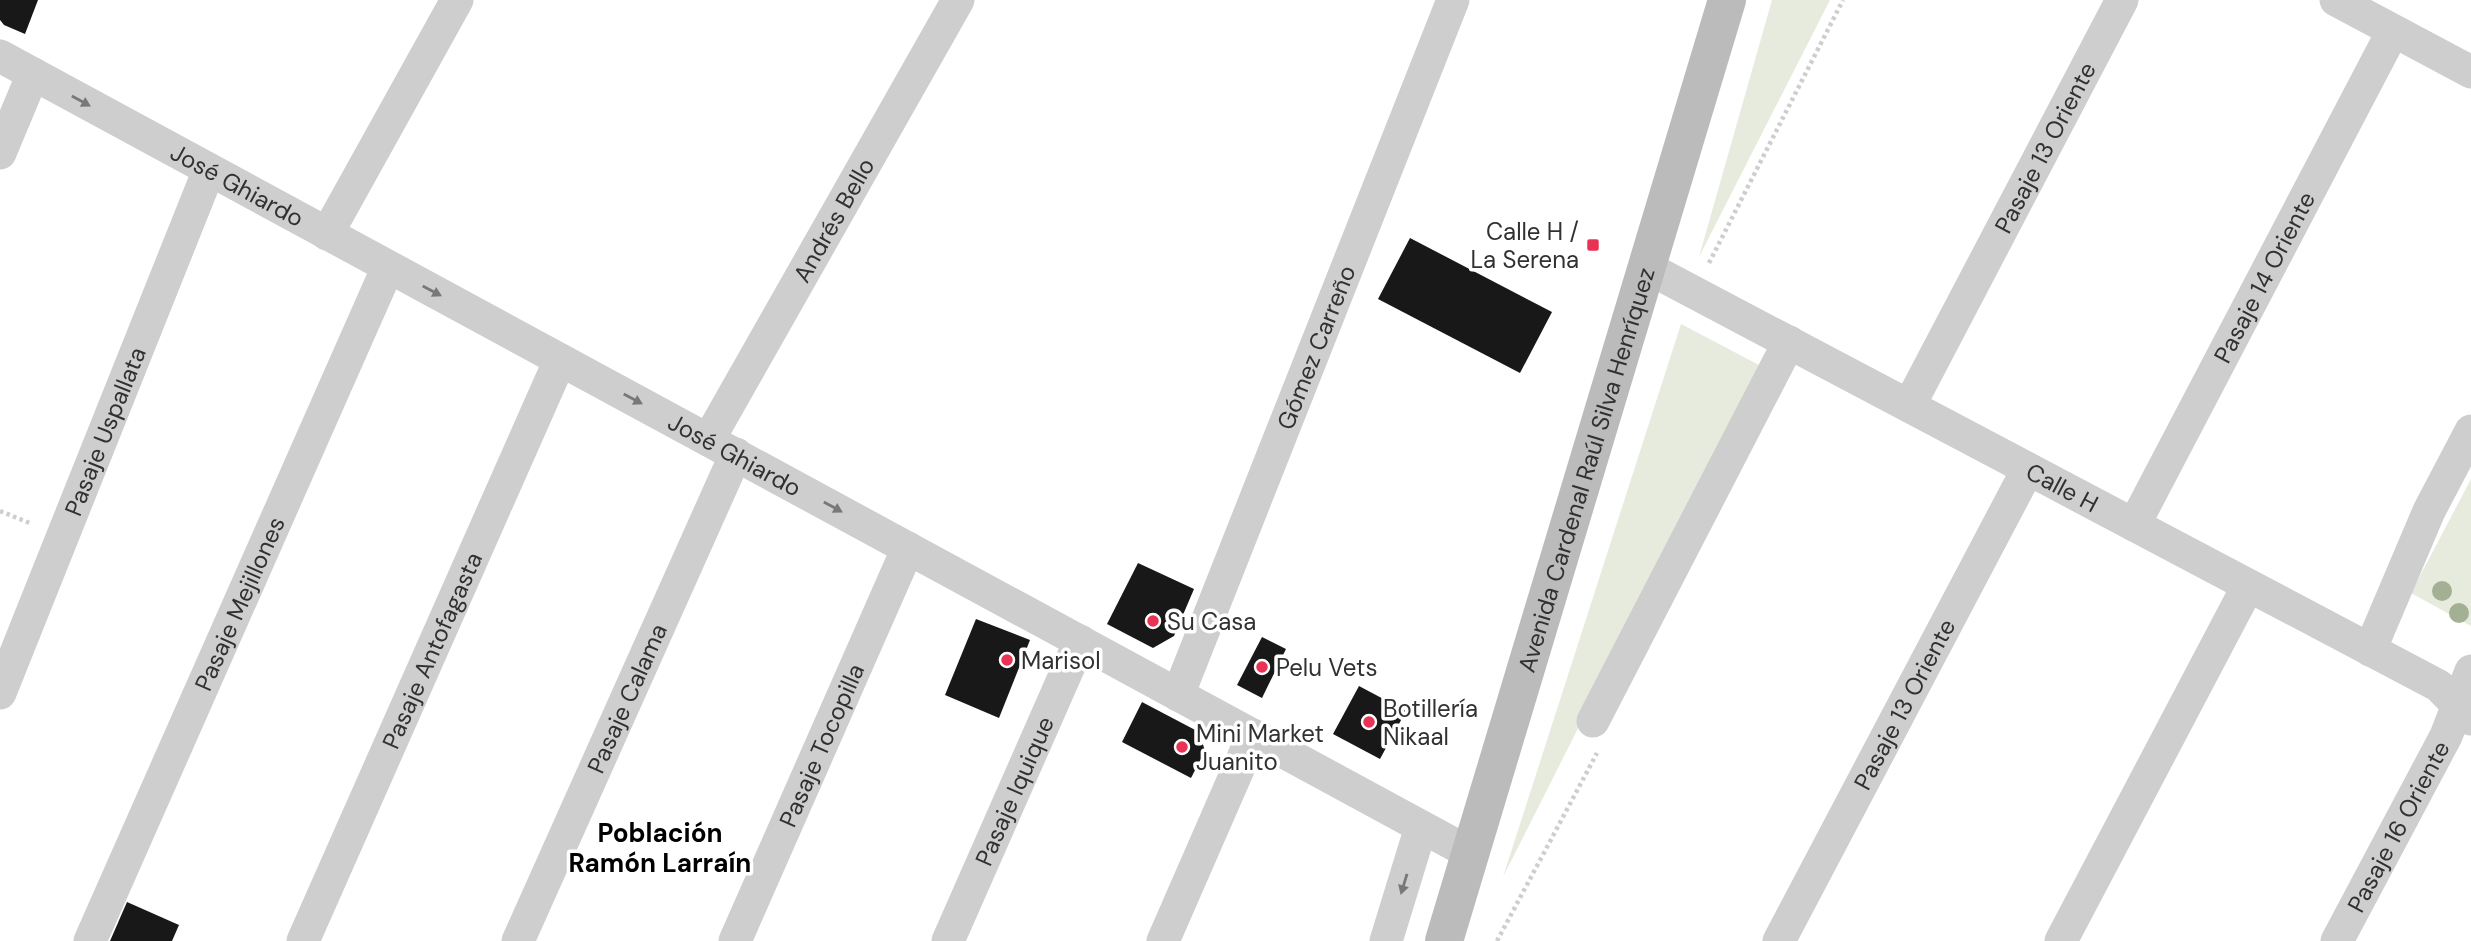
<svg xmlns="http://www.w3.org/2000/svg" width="2471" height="941" font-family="'DM Sans',sans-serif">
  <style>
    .green { fill: #e6ebdd }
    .building { fill: #181818 }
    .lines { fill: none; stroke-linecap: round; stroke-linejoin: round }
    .path { stroke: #cecece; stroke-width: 4.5; stroke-dasharray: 3.5 3.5; stroke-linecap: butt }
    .street { stroke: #cecece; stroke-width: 33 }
    .secondary { stroke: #bbb; stroke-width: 38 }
    .tree { fill: #a4b094 }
    .oneway { fill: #787878 }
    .poi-dot { fill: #e93355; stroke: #fff; stroke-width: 2.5 }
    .labels { text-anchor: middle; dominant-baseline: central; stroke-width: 7; stroke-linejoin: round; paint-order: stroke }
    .street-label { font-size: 24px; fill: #313131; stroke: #fff }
    .poi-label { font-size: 24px; fill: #313131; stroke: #fff; text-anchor: start }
    .neighbourhood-label { font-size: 26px; font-weight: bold; fill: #000; stroke: #fff }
  </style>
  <rect width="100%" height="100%" fill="#fff"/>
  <g class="green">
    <path d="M1772,0h58l-131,257z"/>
    <path d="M1681,324l80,42 -258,511z"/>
    <path d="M2471,479v147l-60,-33z"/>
  </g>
  <g class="building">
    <path d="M0,0h38l-13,34 -21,-9 -4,-5z"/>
    <path d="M1410,238l142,74 -32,61 -142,-74z"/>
    <path d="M1138,563l56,26 -20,47 -21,12 -46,-24z"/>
    <path d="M976,619l54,21 -31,78 -54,-23z"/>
    <path d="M1262,637l24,12 -24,49 -25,-13z"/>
    <path d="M1359,686l47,25 -26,48 -47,-25z"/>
    <path d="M1142,702l57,30 6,19 -14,27 -69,-36z"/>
    <path d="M127,902l52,23 -7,16h-62z"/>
  </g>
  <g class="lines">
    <g class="path">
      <path d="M1709,263l134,-263"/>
      <path d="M0,511l32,13"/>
      <path d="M1497,941l100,-188"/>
    </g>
    <g class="street">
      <path d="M2336,0l135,72"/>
      <path id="s1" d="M0,56l1470,797"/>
      <path d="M0,153l33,-79"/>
      <path d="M327,234l130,-234"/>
      <path id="s2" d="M1646,267l793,419 32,33"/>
      <path id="s3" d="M1909,406l213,-406"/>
      <path id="s4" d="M709,439l249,-439"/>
      <path id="s5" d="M2134,525l259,-494"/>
      <path d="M2370,650l59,-139 42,-80"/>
      <path id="s6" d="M0,693l209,-523"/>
      <path id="s7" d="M1178,695l275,-695"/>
      <path d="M1593,721l196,-379"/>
      <path id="s8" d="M90,941l298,-674"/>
      <path id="s9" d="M303,941l257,-581"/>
      <path id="s10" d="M518,941l218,-487"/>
      <path id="s11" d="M735,941l173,-393"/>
      <path id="s12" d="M948,941l132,-300"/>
      <path d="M1163,941l90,-206"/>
      <path d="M1386,941l35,-114"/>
      <path id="s13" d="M1779,941l249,-472"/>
      <path d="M2061,941l187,-355"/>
      <path id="s14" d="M2337,941l109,-205 25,-65"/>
    </g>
    <path class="secondary" id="s15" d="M1444,941l283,-941"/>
  </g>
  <g class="tree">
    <circle cx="2442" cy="591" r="10"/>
    <circle cx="2459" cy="613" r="10"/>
  </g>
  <defs><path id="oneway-solid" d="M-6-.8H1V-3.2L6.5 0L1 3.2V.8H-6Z" transform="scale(1.75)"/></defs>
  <g class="oneway">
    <use href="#oneway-solid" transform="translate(81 101) rotate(29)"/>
    <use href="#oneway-solid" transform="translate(432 291) rotate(28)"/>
    <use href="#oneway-solid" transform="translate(633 399) rotate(28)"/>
    <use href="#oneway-solid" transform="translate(833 507) rotate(29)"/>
    <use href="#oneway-solid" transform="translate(1404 884) rotate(107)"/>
  </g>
  <g class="poi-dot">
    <rect x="1586" y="238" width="14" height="14" rx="3.5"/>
    <circle cx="1153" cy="621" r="7"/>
    <circle cx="1007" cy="660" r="7"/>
    <circle cx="1262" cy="667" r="7"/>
    <circle cx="1369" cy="722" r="7"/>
    <circle cx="1182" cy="747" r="7"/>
  </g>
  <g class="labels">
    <g class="street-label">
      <text stroke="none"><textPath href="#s3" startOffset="292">Pasaje 13 Oriente</textPath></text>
      <text stroke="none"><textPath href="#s1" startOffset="270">José Ghiardo</textPath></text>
      <text stroke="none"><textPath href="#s4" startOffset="252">Andrés Bello</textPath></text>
      <text stroke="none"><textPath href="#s5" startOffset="280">Pasaje 14 Oriente</textPath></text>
      <text stroke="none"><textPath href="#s7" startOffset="374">Gómez Carreño</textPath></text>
      <text stroke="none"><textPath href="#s6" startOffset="282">Pasaje Uspallata</textPath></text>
      <text stroke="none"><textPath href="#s1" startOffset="836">José Ghiardo</textPath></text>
      <text stroke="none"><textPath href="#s15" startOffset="492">Avenida Cardenal Raúl Silva Henríquez</textPath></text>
      <text stroke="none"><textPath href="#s2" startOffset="471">Calle H</textPath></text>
      <text stroke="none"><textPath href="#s8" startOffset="369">Pasaje Mejillones</textPath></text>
      <text stroke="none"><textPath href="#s9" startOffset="318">Pasaje Antofagasta</textPath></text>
      <text stroke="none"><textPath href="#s10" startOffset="266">Pasaje Calama</textPath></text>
      <text stroke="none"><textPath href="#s13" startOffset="268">Pasaje 13 Oriente</textPath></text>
      <text stroke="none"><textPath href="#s11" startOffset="214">Pasaje Tocopilla</textPath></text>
      <text stroke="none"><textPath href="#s12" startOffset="164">Pasaje Iquique</textPath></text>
      <text stroke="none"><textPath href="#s14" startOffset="130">Pasaje 16 Oriente</textPath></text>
    </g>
    <g class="poi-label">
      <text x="1579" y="231" text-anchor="end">Calle H /<tspan x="1579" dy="28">La Serena</tspan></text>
      <text x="1167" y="621">Su Casa</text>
      <text x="1021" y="660">Marisol</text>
      <text x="1276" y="667">Pelu Vets</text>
      <text x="1383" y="708">Botillería<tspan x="1383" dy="28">Nikaal</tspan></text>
      <text x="1196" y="733">Mini Market<tspan x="1196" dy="28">Juanito</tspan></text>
    </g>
    <g class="neighbourhood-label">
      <text x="660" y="833">Población<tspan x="660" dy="30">Ramón Larraín</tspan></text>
    </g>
  </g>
</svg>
